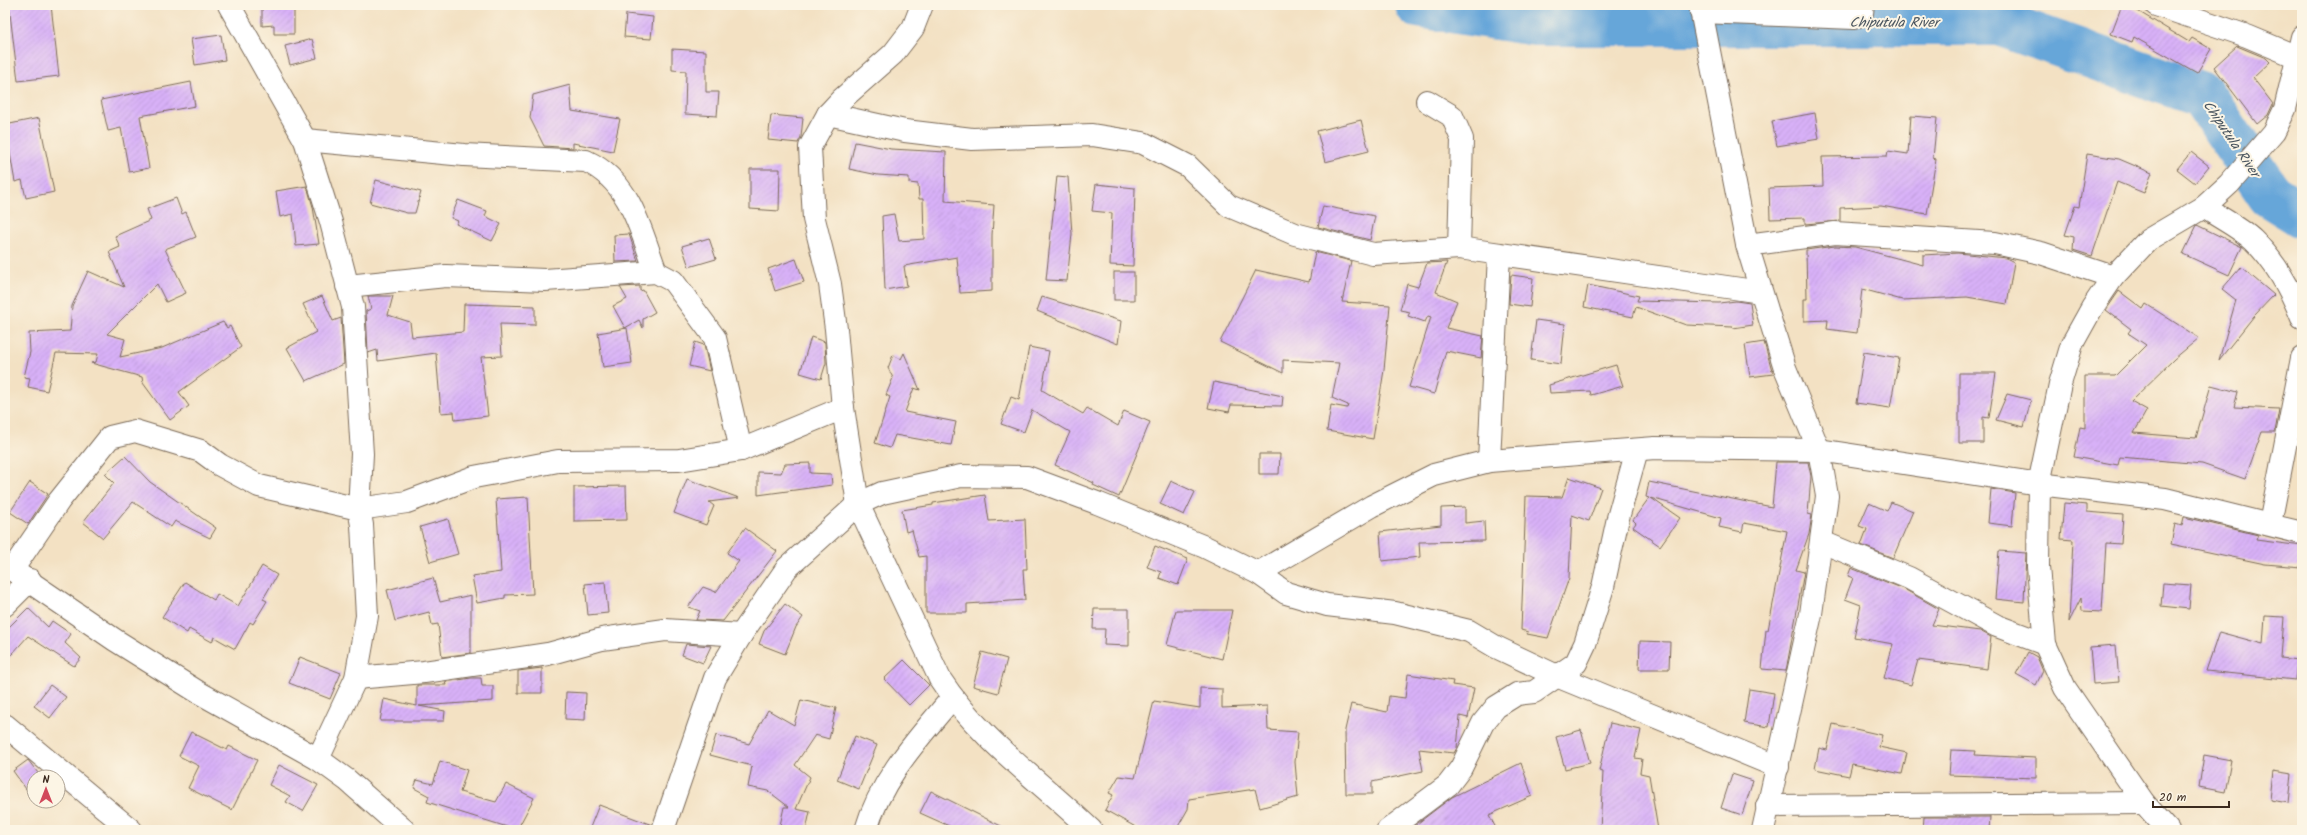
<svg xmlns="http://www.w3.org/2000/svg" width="2307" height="835" font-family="Kalam,sans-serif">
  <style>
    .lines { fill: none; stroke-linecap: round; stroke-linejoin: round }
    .river { stroke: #66a6d9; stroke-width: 46 }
    .building { fill: url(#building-hatch) }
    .minor-casing { stroke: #7b6a58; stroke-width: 24 }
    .minor { stroke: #fff; stroke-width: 22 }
    .labels { text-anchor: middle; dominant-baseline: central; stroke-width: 4; stroke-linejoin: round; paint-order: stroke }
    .water-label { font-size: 14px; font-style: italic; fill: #4a555f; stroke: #fcf5e5 }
  </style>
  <defs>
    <pattern id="building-hatch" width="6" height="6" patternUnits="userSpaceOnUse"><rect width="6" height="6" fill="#d8b1f8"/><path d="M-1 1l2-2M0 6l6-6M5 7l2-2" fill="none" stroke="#ba98d4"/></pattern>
  </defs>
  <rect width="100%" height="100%" fill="#fcf5e5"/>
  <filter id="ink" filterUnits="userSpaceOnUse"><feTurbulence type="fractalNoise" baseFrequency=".025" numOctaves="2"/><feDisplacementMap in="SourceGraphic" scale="8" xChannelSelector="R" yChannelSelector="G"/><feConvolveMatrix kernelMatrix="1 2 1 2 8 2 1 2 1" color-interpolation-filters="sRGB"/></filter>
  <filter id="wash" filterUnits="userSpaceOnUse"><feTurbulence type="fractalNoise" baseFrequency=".012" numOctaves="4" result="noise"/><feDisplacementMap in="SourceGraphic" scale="16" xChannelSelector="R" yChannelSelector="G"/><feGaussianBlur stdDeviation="0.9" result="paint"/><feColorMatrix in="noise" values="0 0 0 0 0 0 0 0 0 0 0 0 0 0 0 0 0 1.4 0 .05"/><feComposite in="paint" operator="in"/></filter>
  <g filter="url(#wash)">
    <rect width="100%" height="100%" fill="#f3e1c3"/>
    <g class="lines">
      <path class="river" d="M1418,5l118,18h463l203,72 68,100 32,20"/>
    </g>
    <g id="blocks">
      <g class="building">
        <path d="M9,5h42l8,71 -41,5z"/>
        <path d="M262,5h32v29h-20v-9l-12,1z"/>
        <path d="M2122,5l14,5 53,32 3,-4 19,11 -14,24 -63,-36 -2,5 -21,-8z"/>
        <path d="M626,14l27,3 -2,22 -27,-2z"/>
        <path d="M221,35l4,25 -30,5 -4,-26z"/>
        <path d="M312,39l5,19 -27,7 -5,-19z"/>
        <path d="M2237,46l29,12 4,4 -17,16 20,26 -5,11 -11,9 -43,-57z"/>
        <path d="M672,49l34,2v41h13l-2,24 -32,-2 1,-43 -14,-1z"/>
        <path d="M191,82l4,24 -55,10 9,52 -20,4 -8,-44 -13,3 -7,-31z"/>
        <path d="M570,85l2,26 48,8 -7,32 -40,-8v5l-29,-2 -14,-28 3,-23z"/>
        <path d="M1815,113l4,26 -42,7 -5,-25z"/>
        <path d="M771,115l32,3 -2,19 -3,6 -30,-3z"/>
        <path d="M1911,116l26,2 -4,40 3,1 -9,55 -46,-8 -41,2v13l-35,3v-6l-35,1 -1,-31 54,-2 -1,-29 65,-1 1,-5 20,3z"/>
        <path d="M39,118l15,74 -28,6 -4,-18 -7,2 -10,-57z"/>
        <path d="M1361,120l8,31 -44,11 -8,-31z"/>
        <path d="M855,142l36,7 55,3 -1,49 49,4 -2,30v56l-32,2 -3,-36 -53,9 3,20 -22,4 -3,-74 12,-2 5,27 25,-2 -1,-40h-4l-1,-15 -9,-1v-6l-31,-2 -29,-6z"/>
        <path d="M2191,152l18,14 -14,17 -18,-14z"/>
        <path d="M2087,154l32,5 33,14 -8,20 -27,-11 -25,74 -19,-6 1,-13 -9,-2 10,-29 4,1z"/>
        <path d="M750,169h30l-1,42 -29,-2z"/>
        <path d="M1057,176l11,1 4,57 -5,47 -21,-1z"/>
        <path d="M376,180l45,12 -6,21h-8l-37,-10z"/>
        <path d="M1096,184l39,4 -2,78 -23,-1 2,-52 -20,-2z"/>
        <path d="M307,186l6,21 6,37 -23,2 -3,-32 -13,3 -4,-26z"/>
        <path d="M176,198l6,16 4,-2 10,25 -31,12 21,44 -20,9 -9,-18 -50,50 18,5 -5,18 42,-9 61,-26 4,6 3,-2 11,21 -62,45 10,14 -19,14 -27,-37 -1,-6 -51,-14 5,-1 2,-8 -42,-1 -9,38 -19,-4 2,-9 -6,-1 6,-25 -1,-19 41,-2 2,-25 16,-35 36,16 -15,-35 11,-5 -5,-11 36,-16 -4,-11z"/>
        <path d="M458,200l29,11 -2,5 16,8 -9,17 -36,-17 2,-3 -7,-3z"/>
        <path d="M1323,206l52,10 -5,24 -52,-13z"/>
        <path d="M2197,225l45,22 -13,28 -46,-21z"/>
        <path d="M629,234l9,27 -23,1 -1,-27z"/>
        <path d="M709,238l7,21 -27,8 -7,-21z"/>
        <path d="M1835,246l20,1 68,18v-10l35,-2 48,5 8,4 -7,42 -40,-7 -65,3 -40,-11 -5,44 -30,-4 1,-9 -24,1v-22h3l-1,-49z"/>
        <path d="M1315,252l36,9 -9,41 48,3 -6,65 -11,69 -46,-8 4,-26 16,3 1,-3 -16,-7 7,-35 -56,-3v13l-63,-31 36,-72 53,12z"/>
        <path d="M796,259l8,23 -29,9 -7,-22z"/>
        <path d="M1447,262l-11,30 21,9 -11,27 37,8 -2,22 -35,-7 -12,43 -25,-7 22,-70 -3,-1 -3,6 -17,-6 2,-4 -10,-2 7,-26 11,3 9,-24z"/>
        <path d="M2241,267l33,28 -20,21 -35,44 17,-60 -14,-11z"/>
        <rect x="1114" y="272" width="20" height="28"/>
        <path d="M1511,275l22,3 -3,29 -21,-3z"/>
        <path d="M1588,285l51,11 -2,5 82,2 17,-2 14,2 3,22 -20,3v-1l-47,-2 -50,-18 -3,10 -49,-10z"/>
        <path d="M640,286v5l3,-1 12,22 -12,7v9l-4,-8 -14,8 -12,-22 14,-7 -7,-12z"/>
        <path d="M2119,291l24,18 3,-5 53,34 -25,21 -43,42 16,9 -13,23 62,5 15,-53 27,7 -4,15 45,2 -4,23h-13l-17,47 -43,-15 -82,-7 -2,8 -44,-8 6,-30 5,1v-52h30l31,-31 -18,-12 3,-4 -25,-19z"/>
        <path d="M322,296l11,25 8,-3 3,46 -38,17 -19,-33 29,-16 -13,-28z"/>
        <path d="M368,296h25l-5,19 22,7 2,15 51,-5 1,-28 71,2v19l-35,-1 2,32 -21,1 7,59 -33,4 -1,-8 -13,1 -5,-60 -58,8 -1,-11 -9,3 -2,-42 5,-2z"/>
        <path d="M1042,297l79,24 -3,23 -81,-33z"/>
        <path d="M1536,320l29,4 -4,40 -30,-4z"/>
        <path d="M627,328l5,35 -29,4 -5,-34z"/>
        <path d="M811,337l14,5 1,21 -5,16 -21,-6z"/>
        <path d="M695,342l9,3 6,26 -21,-5z"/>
        <path d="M1764,342l9,32 -23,3 -5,-32z"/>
        <path d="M1029,347l20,4 -7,39 41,24 4,-6 31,18 6,-15 26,11 -31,75 -26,-12 1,-2 -39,-18 15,-33 -38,-22 -8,22 -23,-8 10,-27 8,3z"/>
        <path d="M1864,352l35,6 -9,50 -34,-5z"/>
        <path d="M904,353l16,37 -6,-2 -9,24 51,10 -5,23 -56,-10 -5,13 -15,-5 15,-46 -4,-2 7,-17 -5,-10 5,-13 8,4z"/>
        <path d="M1616,365l7,21 -32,9 -1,-4 -40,2 -1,-8z"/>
        <path d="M1959,373h37l-7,45 -6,-1v26h-24z"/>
        <path d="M1214,382l69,14 -1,10 -51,-1 -2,7 -21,-4z"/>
        <path d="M2007,394l24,6 -7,27 -28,-7z"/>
        <path d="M1259,454h21l-1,20h-20z"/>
        <path d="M125,456l25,26 66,46 -6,10 -35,-17 -4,6 -38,-25 -30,36 -20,-16 31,-39 -9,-9z"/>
        <path d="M1776,462h32l3,14 -3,38 4,1 -3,19 -13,36 8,2 -18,99 -24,-2 4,-39h2l19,-99 -43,-8 -2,9 -23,-5 2,-9 -70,-20 29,20 -20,28 -27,-19 3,-4 -3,-3 16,-22 -3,-1 3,-15 123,25z"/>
        <path d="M810,463v10l21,1 1,11 -74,10v-23l23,1 4,-9z"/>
        <path d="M1569,477l32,11 -12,33 -17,-6 -3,63 -21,60 -21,-4 1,-2 -7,-2 5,-134 36,1z"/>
        <path d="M687,479l52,19 -30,4 5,4 -8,19 -32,-12z"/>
        <path d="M1171,481l24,11 -11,23 -24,-11z"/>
        <path d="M30,482l18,12 -20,30 -18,-12z"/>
        <path d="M626,486l1,34 -53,1v-34z"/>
        <path d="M1991,489l24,4 -3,33 -24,-3z"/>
        <path d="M985,495l4,26 36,-2 2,50h-4l2,31 -58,4v9h-41v-57l-7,1 -7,-27 -6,2 -4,-22 31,-5v-2z"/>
        <path d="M528,497l5,97 -28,1v3l-28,5 -5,-27 29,-4 -5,-73z"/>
        <path d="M1891,502l22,9 -20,47 -32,-13 6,-16 -8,-3 10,-23 18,8z"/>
        <path d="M2064,503l23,2v7l36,3 -2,29 -15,-1 -4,69 -20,-1 -1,-13 -12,24 4,-82 -12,-1z"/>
        <path d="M1465,507v16l19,-2 1,20 -66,1 1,15 -38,4 -2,-29 61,-7v-17z"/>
        <path d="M2184,517l74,18 -2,5 46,6v21l-37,-3 -94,-20 4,-20 7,2z"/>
        <path d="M448,519l10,35 -28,8 -10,-35z"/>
        <path d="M745,528l32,23 -54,70 -27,-1 4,-9 -12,-4 15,-20 13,5 23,-31 -12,-8z"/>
        <path d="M1155,546l33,13 -10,26 -19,-7 2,-6 -14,-5z"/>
        <path d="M1999,551l27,2 -2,49 -29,-3z"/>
        <path d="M262,566l15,9 -14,24 4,2 -14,23 -3,-2 -15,27 -21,-12 -2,5 -23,-13 -2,4 -25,-16 23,-35 29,18 3,-6 21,12z"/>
        <path d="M1851,568l53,21 35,20 -7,16 48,6 11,6 -4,32 -69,-9 -7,25 -27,-7 9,-34 -39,-7 7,-32 -16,-6 8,-21 -5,-2z"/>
        <path d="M433,578l7,24 31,-7v58l-29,4 -4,-33 -6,1 -3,-13 -34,9 -8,-31z"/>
        <path d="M605,582l3,31 -20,2 -3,-31z"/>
        <path d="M2163,583l28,2 -2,24 -28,-3z"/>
        <path d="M785,604l18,13 -7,10 -11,27 -26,-10 5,-13z"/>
        <path d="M28,608l20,19 4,-6 19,13 -6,9 16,15 -7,8 -46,-30 -23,26v-31z"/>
        <path d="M1094,609h35v37l-25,-1 1,-16h-12z"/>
        <path d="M1176,610h56l-10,49 -55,-14z"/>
        <path d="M2265,616l19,1 -3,41 16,2 -2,20 -89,-9 13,-39 44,12z"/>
        <path d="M1640,641l30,1 -1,27h-30z"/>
        <path d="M686,644l25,2 -8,17 -21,-8z"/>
        <path d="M2116,645l3,37 -26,2 -3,-37z"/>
        <path d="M982,652l25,7 -9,34 -25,-7z"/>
        <path d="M2028,652l9,5 6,14 -7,14 -20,-11z"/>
        <path d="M300,657l41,16 -11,26 -41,-16z"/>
        <path d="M904,660l25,25 -20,20 -25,-26z"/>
        <path d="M542,668v25h-24v-22z"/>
        <path d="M1408,674l45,7 -1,4 22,3 -6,30 -8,-2 -3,32 -3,5 -35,-4 4,22 -51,11v12h-26l-1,-64 6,-26 36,8 2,-16 16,2z"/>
        <path d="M471,678h10l1,8h11v15l-74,5 26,5 -1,10h-64l4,-22 33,7v-21h29l-1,-3z"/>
        <path d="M50,685l16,12 -16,21 -16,-12z"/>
        <path d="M1200,688l22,1v19l45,-2 1,24 30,2 -3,30 3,35 -38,11 -5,-19 -66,10 -1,10 -12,21h-35l-36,-20 8,-15 -4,-2 10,-17 16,2 19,-77 46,7z"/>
        <path d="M1749,689l25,4 -5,34 -25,-4z"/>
        <path d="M566,692l20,1 -1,27 -20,-1z"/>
        <path d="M801,700l35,8 -7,31 -14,-4 -20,30 15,12 -14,32 14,3 -4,18h-27l5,-23h5l-21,-16 -20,-4 4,-21 -42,-11 6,-20 33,9 19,-34 26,15z"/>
        <path d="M1610,723l31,7 -6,28 7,1 -2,14 9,2 9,55h-58l3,-58 -4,-1z"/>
        <path d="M1833,724l49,11 -3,12 28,6 -5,21 -50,-10 -3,12 -34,-7 4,-21 8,2z"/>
        <path d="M1581,730l9,33 -25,6 -9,-32z"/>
        <path d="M191,732l36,18 2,-4 28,14 -25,50 -44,-22 11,-22 -20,-10z"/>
        <path d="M855,736l22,9 -18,44 -22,-9z"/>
        <path d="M1951,750l25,1 -1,4 61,3v20l-87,-3z"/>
        <path d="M2204,755l27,5 -6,32 -26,-5z"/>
        <path d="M28,760l13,17h-7v6l-8,6 -13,-18z"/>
        <path d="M440,761l27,9 -7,22 36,10 10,-18 28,14 -17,32 -90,-28 2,-6 -15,-8 3,-8 16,4z"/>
        <path d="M1521,763l11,33 -43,19 8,15h-88l43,-33z"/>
        <path d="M279,765l39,20 -15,26 -17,-9 4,-6 -21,-11z"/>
        <path d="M2273,771l19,3 -3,29 -19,-3z"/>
        <path d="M1732,774l21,7 -11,34 -21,-7z"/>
        <path d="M931,791l78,39h-51l-38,-17z"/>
        <path d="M599,805l53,20 -1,5h-62z"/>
        <path d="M1924,817h66l-1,13h-66z"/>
      </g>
    </g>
  </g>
  <g filter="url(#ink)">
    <use href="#blocks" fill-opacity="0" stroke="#7b6a58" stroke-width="1"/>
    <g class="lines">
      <g class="minor-casing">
        <g id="minor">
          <path d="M229,5l76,135 26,82 22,85 9,147 -3,55 3,16 5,91 -11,62 -38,81"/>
          <path d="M1700,5l47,240 38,123 34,82 8,46 -16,118 -48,216"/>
          <path d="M2156,5l91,31 55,23"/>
          <path d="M1701,12l153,6 8,-5 1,-8"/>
          <path d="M1427,101l25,15 10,23 -3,109"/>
          <path d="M828,114l77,17 67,8 120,-4 51,8 45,23 41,40 66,28 78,20 86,-6 302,44"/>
          <path d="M305,140l159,15 122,6c45,21 54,68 70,111"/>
          <path d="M2204,207c16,11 35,20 49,33 22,21 38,50 49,78"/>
          <path d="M1747,245l88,-12 160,10 46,10 72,24"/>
          <path d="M347,286l99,-10 99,4 111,-8 17,9 42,57 26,112"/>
          <path d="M843,408l-7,-79 -6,-45 -16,-65 -4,-72 18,-33 14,-15 51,-45 20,-26 9,-23"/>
          <path d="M1489,461l10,-207"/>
          <path d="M2270,524l32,-166"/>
          <path d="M1822,542l87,36 88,48 48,18"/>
          <path d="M5,565l110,75 83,52 120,67 29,21 57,50"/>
          <path d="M12,570l47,-69 51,-64 25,-6 66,20 19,14 39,21 100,23 48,-7 67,-25 84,-16 121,-1 62,-10 102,-42 15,96 82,175c39,60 100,102 151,151"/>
          <path d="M1258,573l28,20 41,12 68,8 74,18 27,16 63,30 219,90"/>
          <path d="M5,605l25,-25"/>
          <path d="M356,678l68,-6 124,-18 54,-15 63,-9 76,5"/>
          <path d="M5,725l126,105"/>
          <path d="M1767,806l377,-3"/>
          <path d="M663,830l52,-152 26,-43 46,-67 71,-64 24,-11 79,-17 66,1 70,26 108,44 53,26 114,-67 62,-31 55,-14 166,-13 164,2 220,34 126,15 137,34"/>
          <path d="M866,830c15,-52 52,-91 86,-132"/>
          <path d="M1388,830l60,-45 13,-17 22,-45 13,-16 21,-13 17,-2 42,-29 9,-19 18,-57 15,-69 19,-68"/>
          <path d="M2168,830l-24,-27 -79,-115 -20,-44 -7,-77 1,-83 21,-100 12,-40 20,-36 21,-31 35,-37 56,-33 25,-23 45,-52 11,-23 17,-72"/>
        </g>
      </g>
      <use href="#minor" class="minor"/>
    </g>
  </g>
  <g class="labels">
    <g class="water-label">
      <text x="1894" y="23">Chiputula River</text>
      <text transform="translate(2231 139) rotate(56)">Chiputula River</text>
    </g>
  </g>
  <rect width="2307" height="835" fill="none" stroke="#fcf5e5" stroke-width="20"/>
  <g transform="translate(46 789)"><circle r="19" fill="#fcf5e5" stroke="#afa495"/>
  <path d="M0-3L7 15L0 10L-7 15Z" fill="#d1495b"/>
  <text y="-6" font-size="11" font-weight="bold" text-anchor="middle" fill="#3b2a1e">N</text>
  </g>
  <path d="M2153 801v6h76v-6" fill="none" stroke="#3b2a1e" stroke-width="2"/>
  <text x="2159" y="801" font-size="12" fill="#3b2a1e" stroke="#fcf5e5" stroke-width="3" paint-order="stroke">20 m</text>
</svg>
